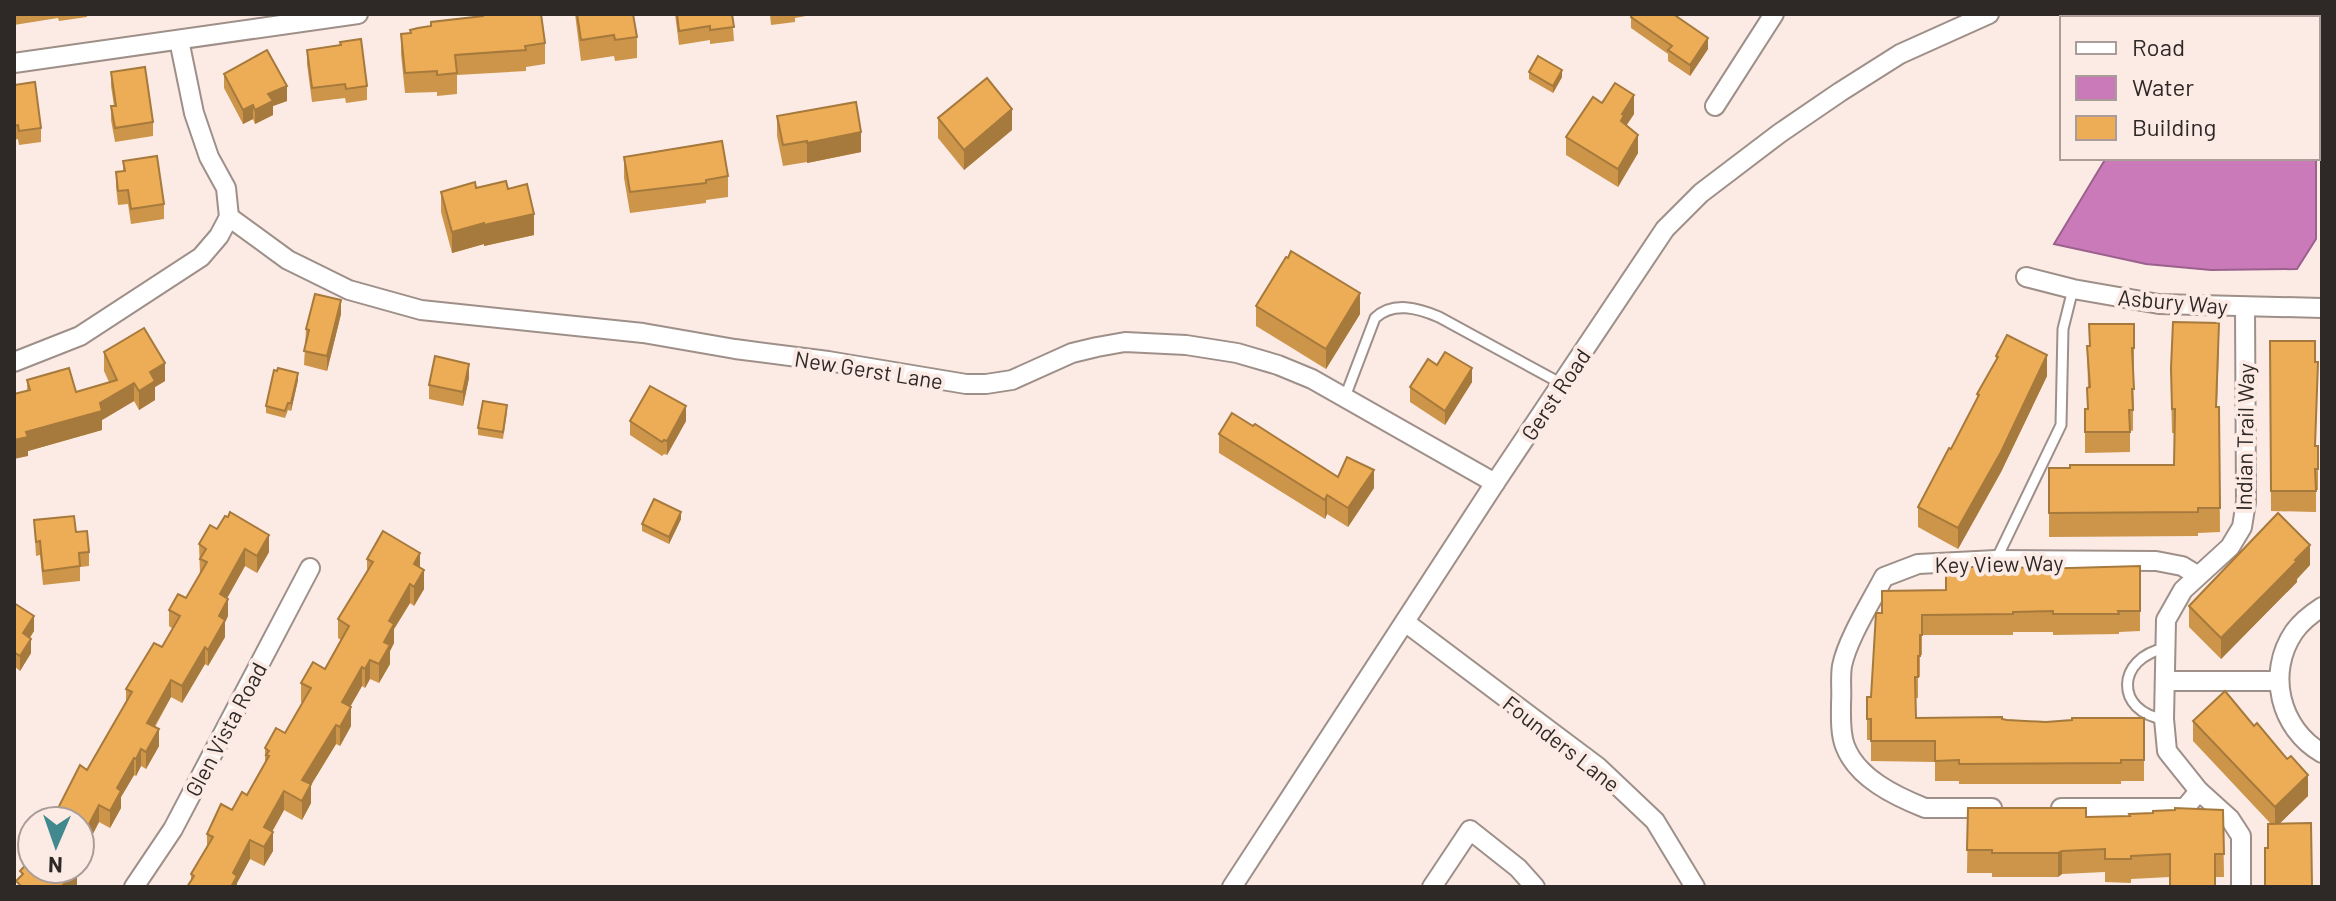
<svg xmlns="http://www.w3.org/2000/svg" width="2336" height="901" font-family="Barlow,sans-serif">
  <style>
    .water { fill: #ca7ab9; stroke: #9b618d; stroke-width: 2 }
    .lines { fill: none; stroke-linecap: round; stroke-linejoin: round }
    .lane-casing { stroke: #9e8f89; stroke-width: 13 }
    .street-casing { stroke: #9e8f89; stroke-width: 22 }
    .lane { stroke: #fff; stroke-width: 9 }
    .street { stroke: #fff; stroke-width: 18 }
    .wall { fill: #cc954a }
    .shaded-wall { fill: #a6793c }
    .building { fill: #edad56; stroke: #a6793c; stroke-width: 2 }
    .labels { text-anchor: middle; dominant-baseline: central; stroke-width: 8; stroke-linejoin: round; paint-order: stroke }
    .street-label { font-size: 22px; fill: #2e2826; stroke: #fcebe5 }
  </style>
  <rect width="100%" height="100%" fill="#fcebe5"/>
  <path class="water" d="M2106,158h210v81l-19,30 -86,1 -65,-6 -92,-20z"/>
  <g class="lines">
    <g class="lane-casing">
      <g id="lane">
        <path d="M1345,397l30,-79c18,-17 43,-10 64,-1l123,67"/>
        <path d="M1996,560l65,-135 2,-96 10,-40"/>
        <path d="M2164,719c-49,-7 -49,-61 2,-71"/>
      </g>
    </g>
    <g class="street-casing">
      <g id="street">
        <path d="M14,63l344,-49"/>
        <path d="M1715,106l59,-92"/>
        <path d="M229,217l59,43 61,30 72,20 222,23 92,16 93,12 138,23h20l26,-4 60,-27 25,-6 28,-5 61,3 51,8 41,12 34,14 183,104"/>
        <path d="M2026,277l47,12 86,15 163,4"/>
        <path d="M14,362l66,-26 121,-79 18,-21 10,-19 -3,-29 -17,-31 -15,-44 -15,-73"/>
        <path d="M2322,607c-11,7 -21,15 -28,25 -28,41 -14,97 28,121"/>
        <path d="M1405,622l193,145 57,54 40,66"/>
        <path d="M2166,681h113"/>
        <path d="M1992,808h-67c-30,-12 -68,-30 -80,-62 -5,-13 -4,-30 -4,-43 1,-12 -1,-25 1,-37 5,-26 29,-64 42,-89l34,-13 78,-4 160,1 26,5 15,9"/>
        <path d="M2061,808h124l14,-17"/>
        <path d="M134,887l39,-58 137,-261"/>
        <path d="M1232,887l263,-404 170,-254 36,-36 79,-60 60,-41 60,-38 89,-40"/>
        <path d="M1432,887l38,-57 48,38 17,19"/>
        <path d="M2241,887v-51l-11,-17 -31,-28 -32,-40 -3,-32 2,-99 17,-30 47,-43 12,-20 4,-25 -1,-194"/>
      </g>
    </g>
    <use href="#lane" class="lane"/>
    <use href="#street" class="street"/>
  </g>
  <g class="wall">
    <path d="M14,14h73v3l-28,4 -1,-3 -44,7z"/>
    <path d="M575,14h58l4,23v21l-22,3 -1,-5 -33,5z"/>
    <path d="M675,14h57l2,27 -24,3v-4l-31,5z"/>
    <path d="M770,14h47l-22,4v4l-24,3z"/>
    <path d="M1632,14h45l-1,2 32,33 -18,27 -22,-15v-7l-37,-26v-11z"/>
    <path d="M401,34l144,9v21l-19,3v4l-69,4v19l-20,2v-4l-32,1 -4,-39z"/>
    <path d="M307,50l60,36v14l-21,3 -1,-5 -33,4 -5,-38z"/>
    <path d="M111,72l42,50v14l-38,6 -4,-22v-14h3l-3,-20z"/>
    <path d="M1529,72l33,5 -9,16 -24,-14z"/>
    <path d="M224,74l63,27 -14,5v9l-18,9 -2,-5 -10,5 -19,-36z"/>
    <path d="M14,85l27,43v14l-22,3 -1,-6 -4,1z"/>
    <path d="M1602,103l32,11 -8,12 12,27 -20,34 -52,-32v-18z"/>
    <path d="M777,116l84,36 -54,11v-1l-24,4 -6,-30z"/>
    <path d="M938,118l74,12 -48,40 -26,-32z"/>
    <path d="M624,157l104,19v21l-22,3v3l-76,10 -6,-35z"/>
    <path d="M123,161l41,43v15l-33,5 -3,-20 -10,1 -2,-19v-14l7,-1z"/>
    <path d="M476,188l32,1 26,46 -50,11v-2l-32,9 -11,-41v-20z"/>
    <path d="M1256,306l104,8 -34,55 -70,-43z"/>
    <path d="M341,314l-14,57 -23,-6 2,-36z"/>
    <path d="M2134,324v45h-1l1,41h-1v21l-3,-1v22l-45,1v-44h2l1,-21 -1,-42z"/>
    <path d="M2270,341l46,105h2v44h-2v22l-45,-1z"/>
    <path d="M2219,347l-2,60h2l1,125 -22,1v3l-149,1v-69l125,-3v-32h-2l-1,-41z"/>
    <path d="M104,352l61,29 -10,6v13l-16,10 -5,-9 -32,19v10l-74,21v5l-1,-76 49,12 33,-10 -5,-11z"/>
    <path d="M1996,356l51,20 -46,96 -43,77 -40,-22v-20l33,-58 26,-51v-4l19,-33z"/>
    <path d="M469,378l-6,28 -34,-7v-14z"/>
    <path d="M298,380l-7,31 -3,-1 -3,8 -19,-5v-7z"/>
    <path d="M1472,382l-27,43 -35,-23v-15z"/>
    <path d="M507,412l-4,27 -25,-4v-7z"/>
    <path d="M630,421h56l-19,34 -3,-1 -2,2 -32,-21z"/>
    <path d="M1219,434l119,43 36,11 -26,39 -21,-13 -2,5 -106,-66z"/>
    <path d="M681,519l-12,25 -27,-13v-7z"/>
    <path d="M34,520l42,12 13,20v14l-9,1v14l-37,4 -3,-30 -4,1z"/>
    <path d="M217,529l52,23 -12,21 -12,-7 -18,32 1,18 -3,6v15l-17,29 -3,-2 -23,39 -11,-6 -16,30 4,19 -13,23 -5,-3 -5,10 -2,-1 -13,22v11l-11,20 -11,-6 -14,27 -5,-3v-25h-25v-7l32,-44 39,-68v-13l36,-42 11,-18 -4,-3v-16l17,-12 14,-24 -1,-30z"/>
    <path d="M367,559l53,8 4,22 -10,17 -4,-3 -16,26v14l-4,8v13l-11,19 -9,-4 -5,9 -3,-2 -12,21 1,19 -11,20 -4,-2 -25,41v18l-9,17 -18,-10 -12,22 1,19 -9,15 -14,-7 -13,24v4l-46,-6v-7l16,-28v-12l40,-39 18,-31v-16l20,-15 18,-30 -2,-1v-19l24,-14 16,-29 -3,-2v-19l29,-47z"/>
    <path d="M2310,565l-13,14v3l-76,77 -32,-32v-21z"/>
    <path d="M2140,566v65l-21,1v2l-66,1v-3h-40v3h-91v20h-2v22h-2v21h-2v20l86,1 44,3 98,-4v63h-23v3h-162v-3h-24v-19l-64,-1v-21h-4v-43h4l11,-84 64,-23 45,-21h43z"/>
    <path d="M14,603l20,28 -4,7 1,15 -11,18 -6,-5z"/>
    <path d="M2193,721l115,75 -28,27 -12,25 3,-24 -78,-83z"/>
    <path d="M1968,808l118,9 43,-1 24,-3 70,-3 1,67h-54l-39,2v4l-26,-1v-10l-43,2 -4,3h-66v-4h-25z"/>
  </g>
  <g class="shaded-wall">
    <path d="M1708,38v11l-18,27v-11z"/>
    <path d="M1562,70v7l-9,16v-7z"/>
    <path d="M287,86v15l-14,5v9l-18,9v-14l13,-16z"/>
    <path d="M1634,95v19l-10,15 -3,-8 1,-7z"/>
    <path d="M253,105v14l-10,5v-14z"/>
    <path d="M1012,109v21l-48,40v-20z"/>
    <path d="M861,132v20l-54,11v-20z"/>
    <path d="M1638,135v18l-20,34v-18z"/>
    <path d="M534,214v21l-50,11v-21z"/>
    <path d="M484,223v21l-32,9v-21z"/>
    <path d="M1360,293v21l-34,55v-20z"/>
    <path d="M341,300v14l-14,57v-15z"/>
    <path d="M2047,355v21l-46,96 -43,77v-21z"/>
    <path d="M165,363v18l-10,6v13l-16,10v-19l11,-19z"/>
    <path d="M469,364v14l-6,28v-14z"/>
    <path d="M1472,368v14l-27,43v-14z"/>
    <path d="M298,373v7l-7,31v-8z"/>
    <path d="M134,383v18l-32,19v10l-74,21v5l-14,3v-19l12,-8 74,-29z"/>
    <path d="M686,406v15l-19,34v-14z"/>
    <path d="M1374,470v18l-26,39v-19z"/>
    <path d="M1327,495v19l-2,5v-19z"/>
    <path d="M681,512v7l-12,25v-7z"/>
    <path d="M269,535v17l-12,21v-17z"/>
    <path d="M2310,545v20l-13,14v3l-76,77v-21z"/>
    <path d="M245,549v17l-25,45v-17z"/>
    <path d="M420,553v19l-6,-8z"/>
    <path d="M424,570v19l-10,17v-19z"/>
    <path d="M410,584v19l-16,26v14l-4,8v13l-11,19v-19l10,-43z"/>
    <path d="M228,599v17l-3,6v15l-17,29v-16l11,-34z"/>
    <path d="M34,616v15l-11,16v-14z"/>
    <path d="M31,639v14l-11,18v-15z"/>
    <path d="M205,647v17l-23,39v-17z"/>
    <path d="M370,660v19l-5,9v-19z"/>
    <path d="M362,667v19l-20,35v-19z"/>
    <path d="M171,680v17l-24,42v-16z"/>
    <path d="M351,707v19l-11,20v-19z"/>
    <path d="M336,725v19l-25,41v18l-9,17v-40z"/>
    <path d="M159,729v17l-13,23v-17z"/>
    <path d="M141,749v17l-5,10v-17z"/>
    <path d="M134,758v17l-13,22v11l-11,20v-17l7,-23z"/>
    <path d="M2308,775v21l-33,32v-21z"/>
    <path d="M284,791v19l-20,36v-19z"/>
    <path d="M99,805v17l-14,27v-17z"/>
    <path d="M273,832v19l-9,15v-19z"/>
    <path d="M250,840v19l-13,24v4h-6l2,-14z"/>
    <path d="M2062,851v23l-4,3v-24z"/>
    <path d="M77,871v14l-3,2h-13z"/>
  </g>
  <g class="building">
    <path d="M483,14h58l4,29 -20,3 1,4 -71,5 2,18 -20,2v-4l-32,2 -4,-39 10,-1 -1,-3 8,-2 13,-2v-4l52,-6z"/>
    <path d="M577,14h56l4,23 -22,3 -1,-5 -33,5z"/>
    <path d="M677,14h55l2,13 -24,3v-4l-31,5z"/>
    <path d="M1632,14h41l35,24 -18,27 -22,-15 4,-4 -41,-29z"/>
    <path d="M361,39l6,47 -21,3 -1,-5 -33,4 -5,-38 34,-5 -1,-3z"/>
    <path d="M267,50l20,36 -19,8 5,7 -18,9 -2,-5 -10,5 -19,-36z"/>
    <path d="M1538,56l24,14 -9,16 -24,-14z"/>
    <path d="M145,67l8,55 -38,6 -4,-22h5l-5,-34z"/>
    <path d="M987,78l25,31 -48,41 -26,-32z"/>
    <path d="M35,82l6,46 -22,3 -1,-6 -4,1v-41z"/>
    <path d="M1615,83l19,12 -12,19 2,1 -3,6 17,14 -20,34 -52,-32 27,-40 9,6z"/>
    <path d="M856,102l5,30 -54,11v-2l-24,4 -6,-29z"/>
    <path d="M722,141l6,35 -22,4v3l-76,9 -6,-35z"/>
    <path d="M157,156l7,48 -33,5 -3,-19 -10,1 -2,-19 9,-1 -2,-10z"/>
    <path d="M506,181l2,8 19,-5 7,30 -50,11v-2l-32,9 -11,-40 34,-10 1,6z"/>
    <path d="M1291,251l69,42 -34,56 -70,-43 30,-49 2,1z"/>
    <path d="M315,294l26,6 -14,56 -23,-5 5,-21 -3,-1z"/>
    <path d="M2173,322l46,1 -3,84h3l1,101h-22v4l-149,1v-45h21v-3h104l1,-56h-3l-1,-41z"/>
    <path d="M2089,324h45v24h-2l2,41h-2l1,21h-4l1,22h-45v-23h3l-1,-21 3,-1 -3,-41h3z"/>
    <path d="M144,328l21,35 -15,9 5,9 -16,10 -5,-8 -34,20 2,8 -76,21 2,5 -14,3v-46l16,-4 -3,-10 42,-12 7,24 41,-12 -13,-28z"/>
    <path d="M2007,335l40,20 -46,97 -43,76 -40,-21 31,-59 2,1 28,-54 -2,-1 21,-37 -2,-1z"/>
    <path d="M2270,341h45v21h3l-3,84h3v23h-3l1,22h-45z"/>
    <path d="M1445,352l27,16 -27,43 -35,-24 18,-28 9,6z"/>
    <path d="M435,356l34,8 -6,28 -34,-7z"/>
    <path d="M278,368l20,5 -7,30h-3l-3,8 -19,-5 8,-36 3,1z"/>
    <path d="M650,386l36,20 -19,35 -3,-1 -2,2 -32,-21z"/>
    <path d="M483,401l24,4 -4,27 -25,-4z"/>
    <path d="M1232,413l21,13 2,-2 83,53 9,-20 27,13 -26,38 -21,-13 -2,5 -106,-66z"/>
    <path d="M654,499l27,13 -12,25 -27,-13z"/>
    <path d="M230,512l39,23 -12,21 -12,-7 -25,45 8,5 -9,17 6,4 -17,30 -3,-3 -23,39 -11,-6 -24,43 12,6 -13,23 -5,-3 -5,10 -2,-1 -17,30 4,3 -11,20 -11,-6 -14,27 -5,-3v-8h-13l-12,-7 25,-49 7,5 45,-78 -6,-3 28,-46 8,4 18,-31 -11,-6 9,-16 8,4 21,-36 -7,-3 6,-10 -7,-5 11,-19 7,4 8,-13 3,1z"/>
    <path d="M2278,513l32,32 -15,15 2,1 -76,77 -32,-32z"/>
    <path d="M74,516l2,16 11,-1 2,21 -10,1 1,13 -37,5 -3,-30 -4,1 -2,-22z"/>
    <path d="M383,531l37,22 -6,11 10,6 -10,17 -4,-3 -21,37 5,3 -10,18 6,3 -11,19 -9,-4 -5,9 -3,-2 -20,35 9,5 -11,20 -4,-2 -34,55 9,4 -9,17 -18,-10 -20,36 9,5 -9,15 -14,-7 -17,33 4,3 -6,11h-44l7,-11 -3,-2 22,-37 -6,-3 14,-30 11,6 10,-18 5,3 22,-39 -3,-1 3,-4 -4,-3 11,-20 9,5 26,-45 -10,-5 12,-21 12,7 24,-43 -11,-7 35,-57 -6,-3z"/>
    <path d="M2140,566v45h-22l1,3h-66v-3l-40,1v2l-91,1v20h-2v21h-2v21h-3l1,41 86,-1v2l5,1 39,2 26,-2v-2h72v42h-23v3l-162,1v-4l-24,1v-20h-64v-22h-4v-22h4l5,-84h6v-22l64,-1v-21h23v-2h22v2l43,-2v2z"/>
    <path d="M14,603l20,13 -11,17 8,6 -11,17 -6,-4z"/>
    <path d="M2225,691l29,35 3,-3 30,36 4,-3 17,19 -33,32 -82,-86z"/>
    <path d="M1968,808h118v9l44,-1 -1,-2 24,-1v-2l22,-1v-2l48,2 1,44h-9v33h-45v-33l-39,2v3h-26v-10l-43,2 -4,2h-66v-3h-25z"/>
    <path d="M2311,823l1,64h-47v-39h3v-24z"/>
    <path d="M32,858v11h43l2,2 -16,16h-39l-6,-6 7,-7 -3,-3z"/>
  </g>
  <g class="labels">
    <g class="street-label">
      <text transform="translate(2173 301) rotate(5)">Asbury Way</text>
      <text transform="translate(869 369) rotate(9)">New Gerst Lane</text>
      <text transform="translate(1555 394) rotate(-56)">Gerst Road</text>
      <text transform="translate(2244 437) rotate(-89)">Indian Trail Way</text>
      <text transform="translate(1999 563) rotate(-1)">Key View Way</text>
      <text transform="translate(225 729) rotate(-62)">Glen Vista Road</text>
      <text transform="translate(1562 743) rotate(38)">Founders Lane</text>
    </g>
  </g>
  <rect width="2336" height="901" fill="none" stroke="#2e2826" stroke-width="32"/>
  <rect x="2060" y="16" width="260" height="144" fill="#fcebe5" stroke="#aa9d99" stroke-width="2"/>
  <rect x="2076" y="42" width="40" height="12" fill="#ffffff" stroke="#aa9d99" stroke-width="2"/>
  <text x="2132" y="56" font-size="24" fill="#2e2826">Road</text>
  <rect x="2076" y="76" width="40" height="24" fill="#ca7ab9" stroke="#aa9d99" stroke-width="2"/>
  <text x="2132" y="96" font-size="24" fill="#2e2826">Water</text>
  <rect x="2076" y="116" width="40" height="24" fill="#edad56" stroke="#aa9d99" stroke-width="2"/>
  <text x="2132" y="136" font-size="24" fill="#2e2826">Building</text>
  <g transform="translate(56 845) rotate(182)"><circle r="38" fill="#fcebe5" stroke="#aa9d99" stroke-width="2"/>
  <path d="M0-6L14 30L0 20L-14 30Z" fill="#41898e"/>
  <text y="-12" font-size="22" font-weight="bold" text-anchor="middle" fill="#2e2826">N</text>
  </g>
</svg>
